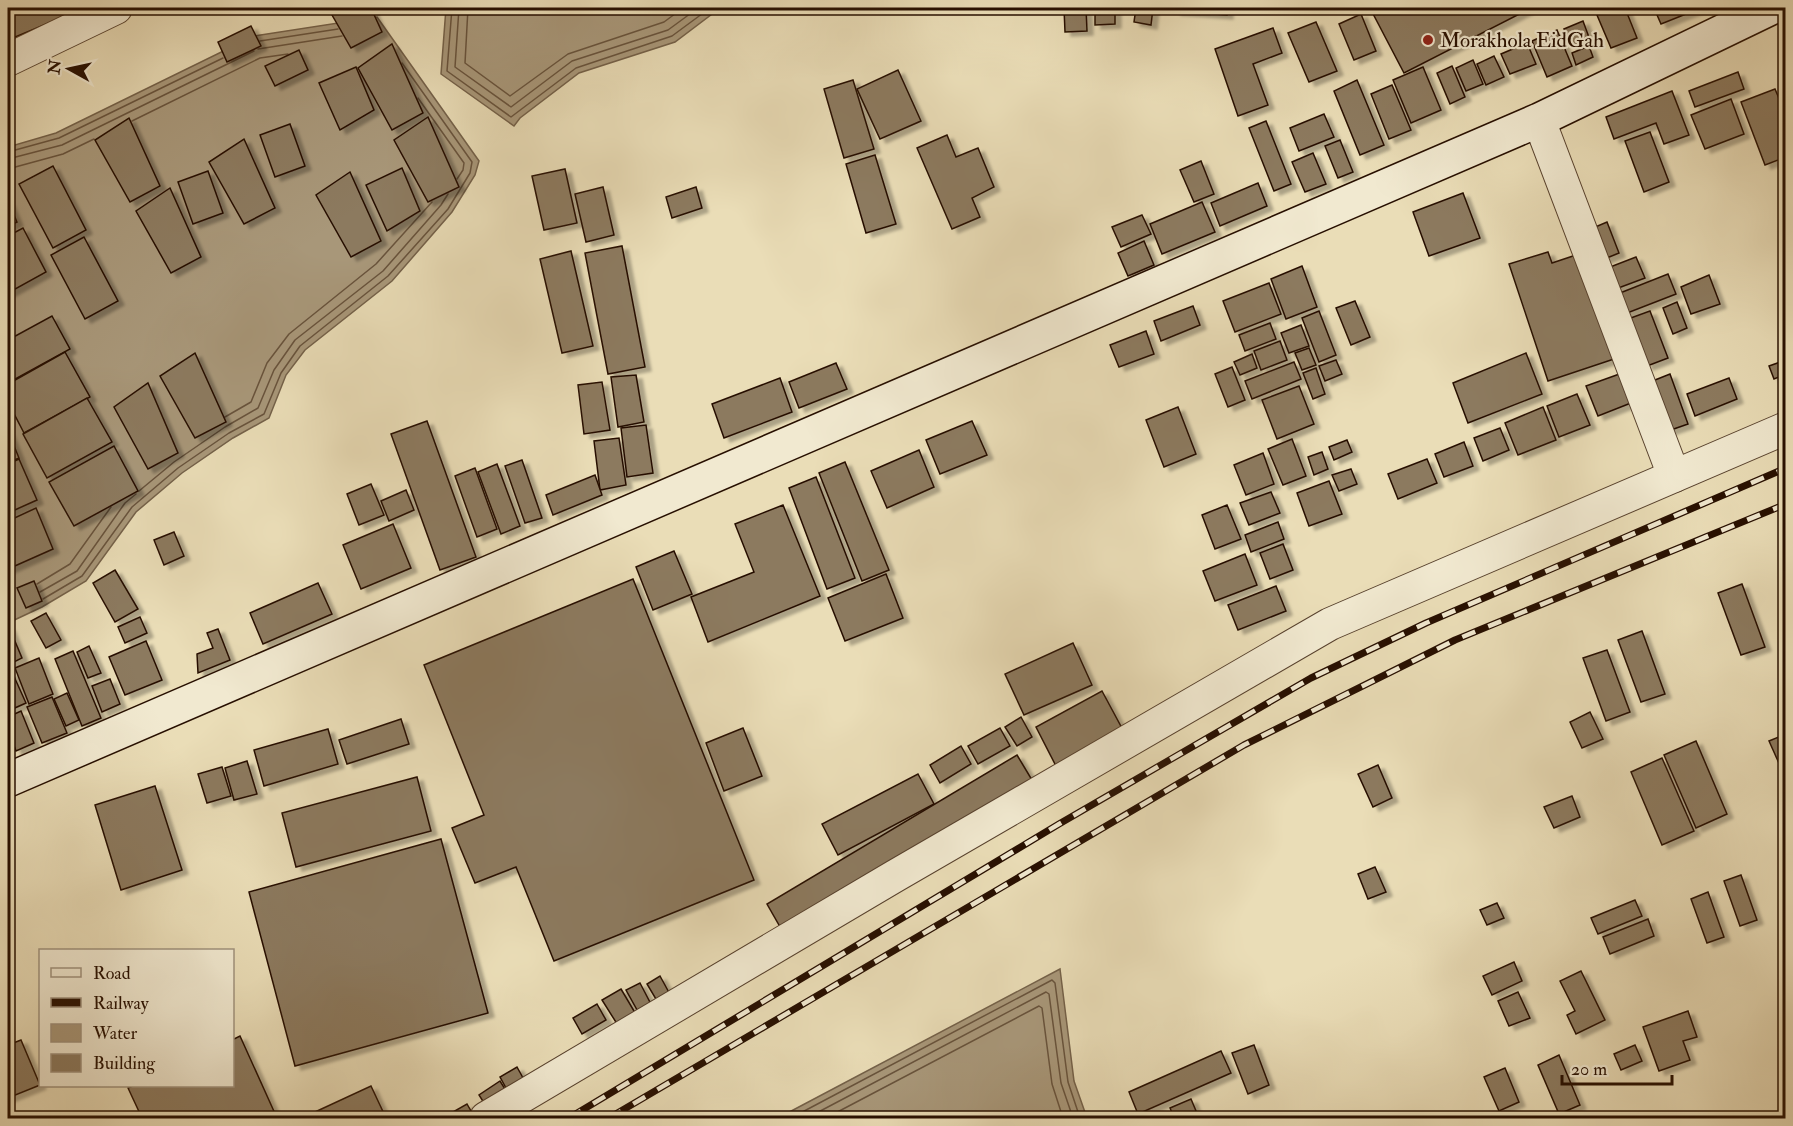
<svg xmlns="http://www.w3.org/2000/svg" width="1793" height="1126" font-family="'IM FELL Double Pica',serif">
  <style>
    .water { fill: #a89779; stroke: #746149; stroke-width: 1.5 }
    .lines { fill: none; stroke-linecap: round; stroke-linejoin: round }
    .shore { stroke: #68533c; stroke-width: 1.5 }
    .building { fill: #8c7a5f; stroke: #270f00; stroke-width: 1.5; filter: url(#shadow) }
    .minor-casing { stroke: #58422e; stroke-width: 34 }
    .secondary-casing { stroke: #270f00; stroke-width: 36 }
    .minor { stroke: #f1e9d0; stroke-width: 32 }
    .secondary { stroke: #f1e9d0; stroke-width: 33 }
    .rail-casing { stroke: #270f00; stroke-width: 7 }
    .rail { stroke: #f1e9d0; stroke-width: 4.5; stroke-dasharray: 14; stroke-linecap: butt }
    .poi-dot { fill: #8f2418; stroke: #f1e9d0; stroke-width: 2 }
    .labels { text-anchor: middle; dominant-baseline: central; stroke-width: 4.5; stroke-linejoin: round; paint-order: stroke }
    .poi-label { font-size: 21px; fill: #270f00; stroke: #f1e9d0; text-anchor: start }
  </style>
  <defs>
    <filter id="shadow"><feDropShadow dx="6" dy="4" stdDeviation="1.5" flood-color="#0004"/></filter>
  </defs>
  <rect width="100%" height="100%" fill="#eaddb7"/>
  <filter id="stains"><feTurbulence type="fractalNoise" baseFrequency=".00333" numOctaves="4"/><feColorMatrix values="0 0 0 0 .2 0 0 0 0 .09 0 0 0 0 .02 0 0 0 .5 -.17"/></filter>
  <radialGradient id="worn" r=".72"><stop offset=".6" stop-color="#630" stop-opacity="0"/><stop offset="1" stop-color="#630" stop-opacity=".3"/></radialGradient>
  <g class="water">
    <path d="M446,8h274l-45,34 -96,31 -59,45 -6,8 -73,-52z"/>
    <path d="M377,17l102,144 -4,14 -23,37 -60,69 -87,69 -19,25 -17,43 -36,20 -51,35 -46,39 -50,69 -44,26 -34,16v-476l48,-14 198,-97z"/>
    <path d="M1060,969l14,112 13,37h-309z"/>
  </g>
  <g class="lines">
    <g class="shore">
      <path d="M452,8l-5,63 64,46 65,-49 96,-32 38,-28"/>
      <path d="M459,8l-4,59 56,40 61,-46 96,-31 30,-22"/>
      <path d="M468,8l-3,55 45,33 58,-42 96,-32 19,-14"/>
      <path d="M260,41l78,-12"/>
      <path d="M258,49l84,-13"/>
      <path d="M418,98l46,65 -1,7 -6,9"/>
      <path d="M132,121l128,-63 28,-4"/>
      <path d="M8,152l51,-14 164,-80"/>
      <path d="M8,159l54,-14 192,-94"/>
      <path d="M8,169l55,-15 31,-15"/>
      <path d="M225,417l26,-15 16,-39 22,-29 87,-70 56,-62"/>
      <path d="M139,491l35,-29 51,-35 33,-19 16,-38 21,-30 88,-69 58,-66 7,-11"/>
      <path d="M37,584l33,-20 41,-57"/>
      <path d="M40,592l37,-21 48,-68 11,-9"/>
      <path d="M43,599l39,-23 50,-69 46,-39 51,-35 35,-19 17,-41 19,-27 88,-70 60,-67 22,-36 2,-11 -70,-99"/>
      <path d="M791,1118l261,-138 3,3 13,99 12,36"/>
      <path d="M807,1118l239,-126 3,2 12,89 12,35"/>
      <path d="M826,1118l213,-112 3,2 10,76 11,34"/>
    </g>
  </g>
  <g class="building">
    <path d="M8,8h77l-77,32z"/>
    <path d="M328,8h43l11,24 -31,16z"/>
    <path d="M1064,8h22l1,23 -22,1z"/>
    <path d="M1095,8h20v16l-20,1z"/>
    <path d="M1136,8h17l-2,17 -17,-3z"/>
    <path d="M1175,8h52v7l-52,-4z"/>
    <path d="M1370,8h161l-127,65z"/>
    <path d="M1594,8h31l12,30 -26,10z"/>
    <path d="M1654,8h47l-40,16z"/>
    <path d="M1361,14l15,37 -22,9 -15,-36z"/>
    <path d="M1583,21l7,19 -17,8 -9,-19z"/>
    <path d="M1316,22l21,49 -28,11 -21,-49z"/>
    <path d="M251,26l10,20 -34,16 -9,-20z"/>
    <path d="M1273,28l9,25 -29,11 15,41 -30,11 -23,-67z"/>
    <path d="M1557,30l15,36 -25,11 -15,-36z"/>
    <path d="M1527,43l9,21 -26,10 -9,-20z"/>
    <path d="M392,44l31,69 -31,17 -34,-62z"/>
    <path d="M1589,46l4,11 -17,8 -4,-12z"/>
    <path d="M299,50l9,20 -33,16 -10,-20z"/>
    <path d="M1494,56l10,21 -18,8 -9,-21z"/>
    <path d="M1473,60l10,24 -17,7 -10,-23z"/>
    <path d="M1452,66l13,31 -15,7 -13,-31z"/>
    <path d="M356,67l18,43 -34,20 -21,-47z"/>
    <path d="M1423,67l18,43 -30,13 -18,-43z"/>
    <path d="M898,70l23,51 -41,18 -23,-50z"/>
    <path d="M1738,72l6,17 -49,18 -6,-16z"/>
    <path d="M853,80l21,69 -30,9 -20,-69z"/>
    <path d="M1357,80l27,65 -24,10 -26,-64z"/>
    <path d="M1392,85l19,45 -22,9 -18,-45z"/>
    <path d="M1775,89l11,26v42l-21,8 -24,-63z"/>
    <path d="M1672,91l17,44 -25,9 -8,-21 -42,16 -8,-22z"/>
    <path d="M1731,99l13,35 -39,15 -14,-34z"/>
    <path d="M1324,114l10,23 -35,14 -9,-23z"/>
    <path d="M428,117l31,70 -31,15 -34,-62z"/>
    <path d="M129,118l31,68 -30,16 -35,-62z"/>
    <path d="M1266,121l25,63 -17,7 -25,-63z"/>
    <path d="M290,124l15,42 -30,11 -15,-42z"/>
    <path d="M1650,132l19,50 -25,10 -19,-51z"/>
    <path d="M947,135l9,22 22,-9 16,39 -22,11 8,19 -28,12 -35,-81z"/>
    <path d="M244,139l31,69 -31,16 -35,-62z"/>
    <path d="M1340,140l13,32 -15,6 -13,-32z"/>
    <path d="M1313,153l13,31 -21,8 -13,-30z"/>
    <path d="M875,155l21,69 -30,9 -20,-69z"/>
    <path d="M1201,161l13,33 -20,8 -14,-32z"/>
    <path d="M53,166l33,64 -33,18 -34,-64z"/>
    <path d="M402,168l18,43 -33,20 -21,-46z"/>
    <path d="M565,169l12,54 -33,7 -12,-54z"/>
    <path d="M208,171l15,42 -30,11 -15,-42z"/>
    <path d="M350,172l31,69 -30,16 -35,-62z"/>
    <path d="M1258,183l9,23 -47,20 -9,-23z"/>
    <path d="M603,187l11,48 -28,7 -11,-48z"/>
    <path d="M696,187l6,21 -30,10 -6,-21z"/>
    <path d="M170,188l31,69 -30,16 -35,-62z"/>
    <path d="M1463,193l17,45 -51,18 -16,-44z"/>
    <path d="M8,201l9,21 -9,4z"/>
    <path d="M1202,202l13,30 -53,22 -12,-30z"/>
    <path d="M1142,215l9,19 -30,13 -9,-20z"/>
    <path d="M1607,222l12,31 -22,9 -11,-31z"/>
    <path d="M23,228l23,44 -38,21v-57z"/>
    <path d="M84,237l34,64 -33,18 -34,-64z"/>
    <path d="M1144,241l10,24 -26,11 -10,-23z"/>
    <path d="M622,246l23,121 -37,7 -23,-121z"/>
    <path d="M571,251l22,95 -31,7 -22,-94z"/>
    <path d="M1548,252l4,11 30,-10 35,105 -69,23 -39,-117z"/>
    <path d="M1636,257l9,21 -32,12 -8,-21z"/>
    <path d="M1302,266l15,41 -31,12 -15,-40z"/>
    <path d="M1668,274l8,20 -54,21 -7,-20z"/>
    <path d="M1709,275l11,29 -29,10 -10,-27z"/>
    <path d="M1269,283l12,31 -46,18 -12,-31z"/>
    <path d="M1355,301l15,36 -19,8 -15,-37z"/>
    <path d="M1677,302l10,26 -14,6 -10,-26z"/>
    <path d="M1193,306l7,19 -39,16 -7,-20z"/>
    <path d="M1319,311l17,44 -17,7 -17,-44z"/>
    <path d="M1650,311l18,47 -21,8 -19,-47z"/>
    <path d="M52,316l18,33 -62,34v-43z"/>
    <path d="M1270,323l6,16 -31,12 -6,-16z"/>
    <path d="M1301,325l8,21 -20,7 -8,-20z"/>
    <path d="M1146,331l8,23 -35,13 -9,-22z"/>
    <path d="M1280,341l7,19 -26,10 -7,-19z"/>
    <path d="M1309,348l7,17 -14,5 -7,-17z"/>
    <path d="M65,352l25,45 -66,36 -16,-31v-18z"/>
    <path d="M195,353l31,69 -31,16 -35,-62z"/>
    <path d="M1526,353l16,41 -74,29 -15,-40z"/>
    <path d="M1252,354l5,14 -17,7 -6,-13z"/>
    <path d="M1336,360l6,14 -17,7 -6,-15z"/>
    <path d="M1786,360v14l-12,5 -5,-13z"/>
    <path d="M1294,362l7,17 -49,20 -7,-18z"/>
    <path d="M836,363l11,26 -48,19 -10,-26z"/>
    <path d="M1232,367l13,33 -17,7 -13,-33z"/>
    <path d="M1316,368l9,26 -12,5 -10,-26z"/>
    <path d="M1625,372l11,29 -38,15 -12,-30z"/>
    <path d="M1670,374l18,50 -20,7 -18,-49z"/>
    <path d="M636,375l8,47 -26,5 -7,-50z"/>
    <path d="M780,378l12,34 -68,26 -12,-34z"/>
    <path d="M1729,378l8,21 -42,17 -8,-22z"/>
    <path d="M602,382l8,48 -26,4 -6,-49z"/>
    <path d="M148,383l30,70 -30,16 -34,-62z"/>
    <path d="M1299,386l15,38 -37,15 -15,-39z"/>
    <path d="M1577,394l13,31 -31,12 -12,-31z"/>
    <path d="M87,398l25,44 -65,36 -24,-44z"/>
    <path d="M1178,407l18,47 -32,13 -18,-47z"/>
    <path d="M1543,407l13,33 -38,15 -13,-32z"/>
    <path d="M427,421l49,136 -36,13 -49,-136z"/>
    <path d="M972,421l15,34 -47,19 -14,-34z"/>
    <path d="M646,425l7,48 -26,4 -6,-49z"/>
    <path d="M1500,428l9,22 -26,11 -9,-23z"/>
    <path d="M8,431l11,27 -11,5z"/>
    <path d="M619,438l7,47 -26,5 -6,-49z"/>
    <path d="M1292,439l14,37 -23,9 -15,-36z"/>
    <path d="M1347,440l5,12 -18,8 -5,-13z"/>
    <path d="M1464,442l9,24 -29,11 -9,-23z"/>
    <path d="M114,446l24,45 -64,35 -25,-44z"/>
    <path d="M919,450l15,37 -47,21 -16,-37z"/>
    <path d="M1322,452l6,17 -14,6 -6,-18z"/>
    <path d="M1263,453l11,31 -28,11 -12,-30z"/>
    <path d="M19,459l18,41 -29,13v-49z"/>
    <path d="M1427,459l10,24 -39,16 -10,-25z"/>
    <path d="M522,460l20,58 -17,5 -20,-57z"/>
    <path d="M845,462l44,108 -27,11 -43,-108z"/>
    <path d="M497,464l23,62 -19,8 -23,-62z"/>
    <path d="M475,468l22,61 -20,8 -22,-61z"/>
    <path d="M1351,469l6,15 -18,7 -7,-16z"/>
    <path d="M595,475l7,20 -49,20 -7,-20z"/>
    <path d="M816,477l39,101 -28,11 -38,-101z"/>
    <path d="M1329,481l13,33 -33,12 -12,-33z"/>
    <path d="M371,484l13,31 -25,10 -12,-31z"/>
    <path d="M406,490l8,20 -25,11 -8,-20z"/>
    <path d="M1271,492l9,21 -31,12 -9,-22z"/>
    <path d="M783,505l37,91 -112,46 -17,-45 63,-25 -19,-48z"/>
    <path d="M1227,505l14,34 -26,10 -13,-34z"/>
    <path d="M36,508l17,41 -45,20v-48z"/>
    <path d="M1278,522l6,17 -33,13 -6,-17z"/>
    <path d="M393,524l18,44 -50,21 -18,-44z"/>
    <path d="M174,532l10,24 -20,9 -10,-25z"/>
    <path d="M1283,544l10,26 -23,9 -10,-26z"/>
    <path d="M674,551l18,43 -39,16 -17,-43z"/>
    <path d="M1245,554l12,31 -42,16 -12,-30z"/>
    <path d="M115,570l23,39 -23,13 -22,-39z"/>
    <path d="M886,574l17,44 -58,23 -17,-43z"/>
    <path d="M633,579l121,301 -200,81 -38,-94 -41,16 -23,-55 32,-13 -60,-150z"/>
    <path d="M34,581l8,20 -16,7 -9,-20z"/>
    <path d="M318,583l14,31 -69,30 -13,-31z"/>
    <path d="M1742,584l23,63 -24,8 -23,-62z"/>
    <path d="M1276,586l10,25 -48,19 -10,-25z"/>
    <path d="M46,613l15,27 -15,8 -15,-27z"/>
    <path d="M140,617l7,16 -22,10 -7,-16z"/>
    <path d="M8,627h1l13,31 -14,7z"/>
    <path d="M218,629l12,31 -32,13 -1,-19 16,-6 -6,-15z"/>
    <path d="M1642,631l23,63 -24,8 -23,-62z"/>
    <path d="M146,641l16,39 -37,15 -16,-38z"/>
    <path d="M1073,643l19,42 -68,30 -19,-41z"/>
    <path d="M89,646l12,27 -13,5 -11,-26z"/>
    <path d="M1607,650l23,62 -24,9 -23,-63z"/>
    <path d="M73,651l28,67 -19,8 -27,-67z"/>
    <path d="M39,658l14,36 -24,10 -14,-36z"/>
    <path d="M12,672l14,31 -18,8v-37z"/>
    <path d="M110,679l10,25 -18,8 -10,-26z"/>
    <path d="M1102,691l22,41 -67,36 -21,-41z"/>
    <path d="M67,693l12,27 -13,6 -12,-27z"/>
    <path d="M52,697l15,36 -25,10 -15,-36z"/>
    <path d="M21,711l13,32 -18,8 -8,-22v-12z"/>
    <path d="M1590,712l13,27 -21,9 -12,-26z"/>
    <path d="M1021,717l11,20 -15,9 -12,-19z"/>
    <path d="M401,719l8,25 -62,20 -8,-24z"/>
    <path d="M743,728l19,48 -38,15 -18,-48z"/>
    <path d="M1000,728l10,18 -32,18 -10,-18z"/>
    <path d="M328,729l10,35 -74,22 -10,-36z"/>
    <path d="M1786,734v34l-4,2 -13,-29z"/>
    <path d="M1696,741l31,73 -31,14 -32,-73z"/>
    <path d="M961,746l10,18 -31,19 -10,-18z"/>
    <path d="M1017,755l21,35 -251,149 -20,-35z"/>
    <path d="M1662,758l32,73 -32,14 -31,-73z"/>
    <path d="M247,761l10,33 -23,6 -9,-32z"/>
    <path d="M1378,765l14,33 -19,9 -15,-33z"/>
    <path d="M222,767l9,29 -24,7 -9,-29z"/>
    <path d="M918,774l16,30 -96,51 -16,-31z"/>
    <path d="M417,777l14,54 -135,36 -14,-54z"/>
    <path d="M155,786l27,84 -61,20 -26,-85z"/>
    <path d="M1572,796l8,21 -26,11 -10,-21z"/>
    <path d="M441,839l47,174 -193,53 -46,-174z"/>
    <path d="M1375,867l11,25 -18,7 -10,-25z"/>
    <path d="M1741,875l16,45 -17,6 -16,-45z"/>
    <path d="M1708,892l16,45 -17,6 -16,-44z"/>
    <path d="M1635,900l7,16 -44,18 -7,-16z"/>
    <path d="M1497,903l7,15 -17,7 -7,-15z"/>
    <path d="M1648,919l6,17 -44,18 -7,-17z"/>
    <path d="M1514,962l8,19 -30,14 -9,-19z"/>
    <path d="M1581,971l24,49 -29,14 -9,-19 8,-4 -15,-30z"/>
    <path d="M660,976l12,22 -12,8 -13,-22z"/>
    <path d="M640,983l14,27 -13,7 -15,-27z"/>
    <path d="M621,989l16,27 -18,11 -17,-27z"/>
    <path d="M1518,992l12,26 -21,8 -11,-25z"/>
    <path d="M597,1004l9,16 -24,14 -9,-16z"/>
    <path d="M1688,1011l9,26 -14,4 7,19 -31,11 -16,-44z"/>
    <path d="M240,1036l37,82h-135l-14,-30 5,-2h99v-46z"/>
    <path d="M21,1040l19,45 -32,13v-53z"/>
    <path d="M1254,1045l15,40 -21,9 -16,-41z"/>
    <path d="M1635,1045l7,16 -21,9 -7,-16z"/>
    <path d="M1221,1051l10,22 -93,41 -9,-22z"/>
    <path d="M1559,1055l21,50 -21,9 -21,-49z"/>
    <path d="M517,1067l11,20 -17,10 -11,-20z"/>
    <path d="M1505,1068l14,34 -20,9 -15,-34z"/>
    <path d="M500,1081l5,8 -21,14 -5,-8z"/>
    <path d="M371,1086l15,32h-84z"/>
    <path d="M1191,1099l8,19h-25l-4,-10z"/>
    <path d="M467,1104l8,14 -31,-1z"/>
  </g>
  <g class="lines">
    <g class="minor-casing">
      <g id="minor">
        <path d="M8,60l108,-52"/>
        <path d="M1539,120l135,356"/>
        <path d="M486,1118l409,-242 435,-252 456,-196"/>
      </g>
    </g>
    <g class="secondary-casing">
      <path id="secondary" d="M8,780l1531,-660 232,-112"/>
    </g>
    <use href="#minor" class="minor"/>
    <use href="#secondary" class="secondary"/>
    <g class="rail-casing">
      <g id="rail">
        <path d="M569,1118l490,-294 252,-146 115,-55 360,-155"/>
        <path d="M609,1118l635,-373 211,-105 331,-136"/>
      </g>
    </g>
    <use href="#rail" class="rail"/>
  </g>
  <circle class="poi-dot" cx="1428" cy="40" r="6"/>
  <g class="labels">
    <g class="poi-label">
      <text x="1440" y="40">Morakhola EidGah</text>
    </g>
  </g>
  <rect width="1793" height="1126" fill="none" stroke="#eaddb7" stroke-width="30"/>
  <rect x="9" y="9" width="1775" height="1108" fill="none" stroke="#270f00" stroke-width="3"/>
  <rect x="15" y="15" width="1763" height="1096" fill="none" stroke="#270f00" stroke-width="1.5"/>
  <rect x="39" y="949" width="195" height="138" fill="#f1e9d0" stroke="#a0927d" stroke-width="1.5"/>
  <rect x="51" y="968" width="30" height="9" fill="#f1e9d0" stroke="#a0927d" stroke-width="1.5"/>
  <text x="93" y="979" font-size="18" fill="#270f00">Road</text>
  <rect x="51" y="998" width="30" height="9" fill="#270f00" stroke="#a0927d" stroke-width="1.5"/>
  <text x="93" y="1009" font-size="18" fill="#270f00">Railway</text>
  <rect x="51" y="1024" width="30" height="18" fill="#a89779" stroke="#a0927d" stroke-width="1.5"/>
  <text x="93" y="1039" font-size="18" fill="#270f00">Water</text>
  <rect x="51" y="1054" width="30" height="18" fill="#8c7a5f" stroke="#a0927d" stroke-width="1.5"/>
  <text x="93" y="1069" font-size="18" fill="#270f00">Building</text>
  <g transform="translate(69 69) rotate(278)" stroke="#f1e9d0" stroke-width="4.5" paint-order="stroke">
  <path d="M0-4.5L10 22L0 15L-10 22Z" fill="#270f00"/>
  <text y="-9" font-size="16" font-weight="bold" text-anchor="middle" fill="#270f00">N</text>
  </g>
  <path d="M1562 1075v9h110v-9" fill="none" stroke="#270f00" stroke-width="3"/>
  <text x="1571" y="1075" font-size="18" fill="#270f00" stroke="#f1e9d0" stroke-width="4.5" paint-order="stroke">20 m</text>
  <rect width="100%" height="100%" filter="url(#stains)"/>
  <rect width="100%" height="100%" fill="url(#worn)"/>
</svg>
